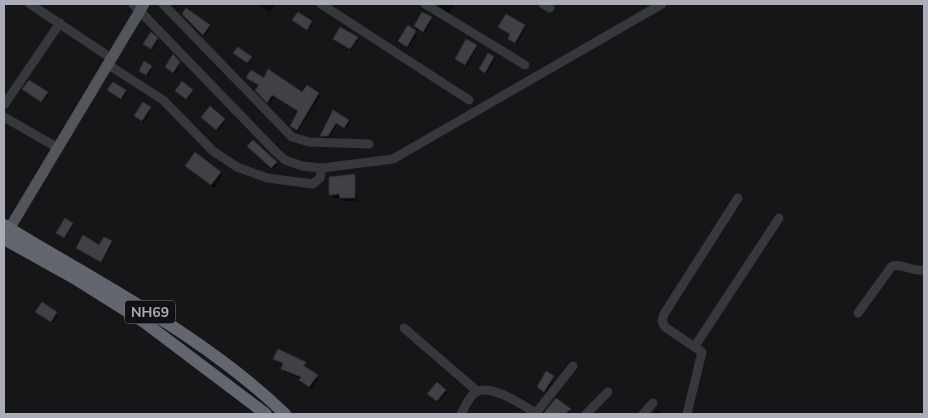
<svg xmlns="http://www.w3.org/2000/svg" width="928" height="418" font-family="'Nunito Sans',sans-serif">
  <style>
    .shadow { fill: #0007 }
    .building { fill: #404145; stroke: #303034 }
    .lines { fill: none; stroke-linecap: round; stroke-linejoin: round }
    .minor { stroke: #37383d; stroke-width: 9 }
    .major { stroke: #53555c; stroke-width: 11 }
    .highway { stroke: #63666e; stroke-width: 12 }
    .labels { text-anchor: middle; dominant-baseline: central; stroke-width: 4; stroke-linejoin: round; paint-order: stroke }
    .shield { fill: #111113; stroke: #7b7e86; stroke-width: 1 }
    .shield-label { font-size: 14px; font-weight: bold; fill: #a8adb8 }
  </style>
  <rect width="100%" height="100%" fill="#161618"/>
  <g class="shadow">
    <path d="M257,4h18l-5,8z"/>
    <path d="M434,4h21l-6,9z"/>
    <path d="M183,14l26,12 1,2 -5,8z"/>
    <path d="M431,18l1,2 -7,14 -9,-5 -1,-3z"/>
    <path d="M294,20l18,1 1,2 -5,8z"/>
    <path d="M524,26l1,2 -8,16 -7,-3 1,-6 -11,-8z"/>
    <path d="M416,32l1,2 -9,14 -7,-5 -2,-2z"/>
    <path d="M357,38l1,2 -7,11 -17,-12z"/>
    <path d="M157,39l1,2 -5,9 -8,-6z"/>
    <path d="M476,46l1,2 -10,18 -10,-5 -1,-2z"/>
    <path d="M236,55l15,3 1,2 -4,5z"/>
    <path d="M489,55l6,5 -9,14 -6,-5z"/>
    <path d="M179,62l1,3 -5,9 -8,-7z"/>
    <path d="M151,67l1,2 -4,7 -8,-5z"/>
    <path d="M248,78l55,16h15l2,2 -22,35 -7,-5 8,-14 -26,-15 -4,7 -11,-11 1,-7z"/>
    <path d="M113,83l14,10 -5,7 -13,-10z"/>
    <path d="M24,89l23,4 1,2 -6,8z"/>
    <path d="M192,90l1,2 -6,8 -10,-9z"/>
    <path d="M150,108l1,2 -7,13 -7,-5 -2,-2z"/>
    <path d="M210,108l15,14 -7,9 -14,-12z"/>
    <path d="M333,112l17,11 -5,6 -8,-5 -8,14 -8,-1 -1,-2z"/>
    <path d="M248,146l28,17 1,2 -5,5z"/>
    <path d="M187,166l33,6 2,4 -8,12z"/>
    <path d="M354,176l3,25h-14l-2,-3h-8l-2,-4z"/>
    <path d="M72,224l1,2 -8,13 -6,-4 -1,-2z"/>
    <path d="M111,242l1,2 -10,19 -25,-15 23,-1z"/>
    <path d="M42,304l16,11 -5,8 -15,-9z"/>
    <path d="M275,359l30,4 1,5 12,11 -7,10 -9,-6 -1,-4 -17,-7v-7z"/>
    <path d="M553,377l1,2 -8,14 -6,-4 -2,-2z"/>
    <path d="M445,390l2,2 -9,11 -8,-7z"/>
    <path d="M570,410l-2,4h-20l-2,-2z"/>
    <path d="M657,410l5,4h-9z"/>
  </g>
  <g class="building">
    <path d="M186,8l24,17 -7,10 -21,-21z"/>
    <path d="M298,12l14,9 -5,9 -15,-10z"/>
    <path d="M422,12l10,5 -9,15 -9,-6z"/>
    <path d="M506,14l19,11 -10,18 -7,-4 2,-5 -12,-7z"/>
    <path d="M408,25l8,6 -9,16 -9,-6z"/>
    <path d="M340,27l18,10 -8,12 -17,-10z"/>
    <path d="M151,32l7,6 -7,11 -8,-5z"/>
    <path d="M466,39l11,6 -12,20 -10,-6z"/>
    <path d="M238,47l14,10 -5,6 -14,-10z"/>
    <path d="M488,53l6,4 -9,16 -6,-4z"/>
    <path d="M173,54l7,8 -7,11 -8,-6z"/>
    <path d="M144,61l8,5 -6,9 -7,-4z"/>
    <path d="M268,69l34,23 5,-7 12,8 -22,37 -7,-4 8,-15 -26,-16 -5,8 -12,-13 4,-5 -13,-7 5,-8 13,8z"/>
    <path d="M29,80l19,12 -7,10 -19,-13z"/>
    <path d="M182,81l11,9 -7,9 -11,-8z"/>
    <path d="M113,82l13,8 -5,9 -14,-9z"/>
    <path d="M143,102l8,5 -9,14 -8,-5z"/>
    <path d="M210,106l15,13 -9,11 -15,-13z"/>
    <path d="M333,110l16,10 -5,8 -8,-5 -8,13h-8z"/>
    <path d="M253,140l24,22 -6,6 -24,-22z"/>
    <path d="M195,152l26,20 -10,13 -26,-19z"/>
    <path d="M355,174v24h-15l-1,-4 -10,1v-18z"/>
    <path d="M65,218l8,5 -9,15 -8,-5z"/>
    <path d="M83,235l16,10 5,-8 8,4 -11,21 -25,-14z"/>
    <path d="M42,302l15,10 -6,10 -16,-10z"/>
    <path d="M278,349l28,13 -2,4 14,9 -9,12 -10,-7 2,-3 -20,-8 2,-6 -10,-4z"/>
    <path d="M546,371l8,5 -10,16 -7,-5z"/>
    <path d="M437,382l9,8 -9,11 -10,-7z"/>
    <path d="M556,398l15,11 -6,5h-22z"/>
  </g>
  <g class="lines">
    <g class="minor">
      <path d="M30,4l81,54"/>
      <path d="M133,4l142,147 10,9 17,6 20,2 71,-9 269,-155"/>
      <path d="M163,4l129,133 17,5 60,2"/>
      <path d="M321,4l148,96"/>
      <path d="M425,4l100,61"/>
      <path d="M543,4l7,4"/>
      <path d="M107,64l56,36 50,51 24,16 30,11 46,6 7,-6 2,-10"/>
      <path d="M4,105l56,-82"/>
      <path d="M4,117l54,31"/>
      <path d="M858,313l34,-47c11,-3 20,6 32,4"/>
      <path d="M404,328l73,63"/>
      <path d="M695,346l84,-128"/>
      <path d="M536,413l37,-47"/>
      <path d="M461,414c4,-7 8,-18 15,-22 15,-9 48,14 61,22"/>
      <path d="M586,414l22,-22"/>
      <path d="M643,414l10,-11"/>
      <path d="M687,414l15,-62 -37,-25 -3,-6 2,-7 74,-116"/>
    </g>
    <path class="major" d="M5,236l139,-232"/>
    <g class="highway">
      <path d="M4,225c96,59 199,110 281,189"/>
      <path d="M4,239l70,39 70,44 122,92"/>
    </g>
  </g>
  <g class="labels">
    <rect class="shield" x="125" y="300.5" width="50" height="23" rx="4"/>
    <g class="shield-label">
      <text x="150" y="312">NH69</text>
    </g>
  </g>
  <rect width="928" height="418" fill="none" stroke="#a8adb8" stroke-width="10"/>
</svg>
